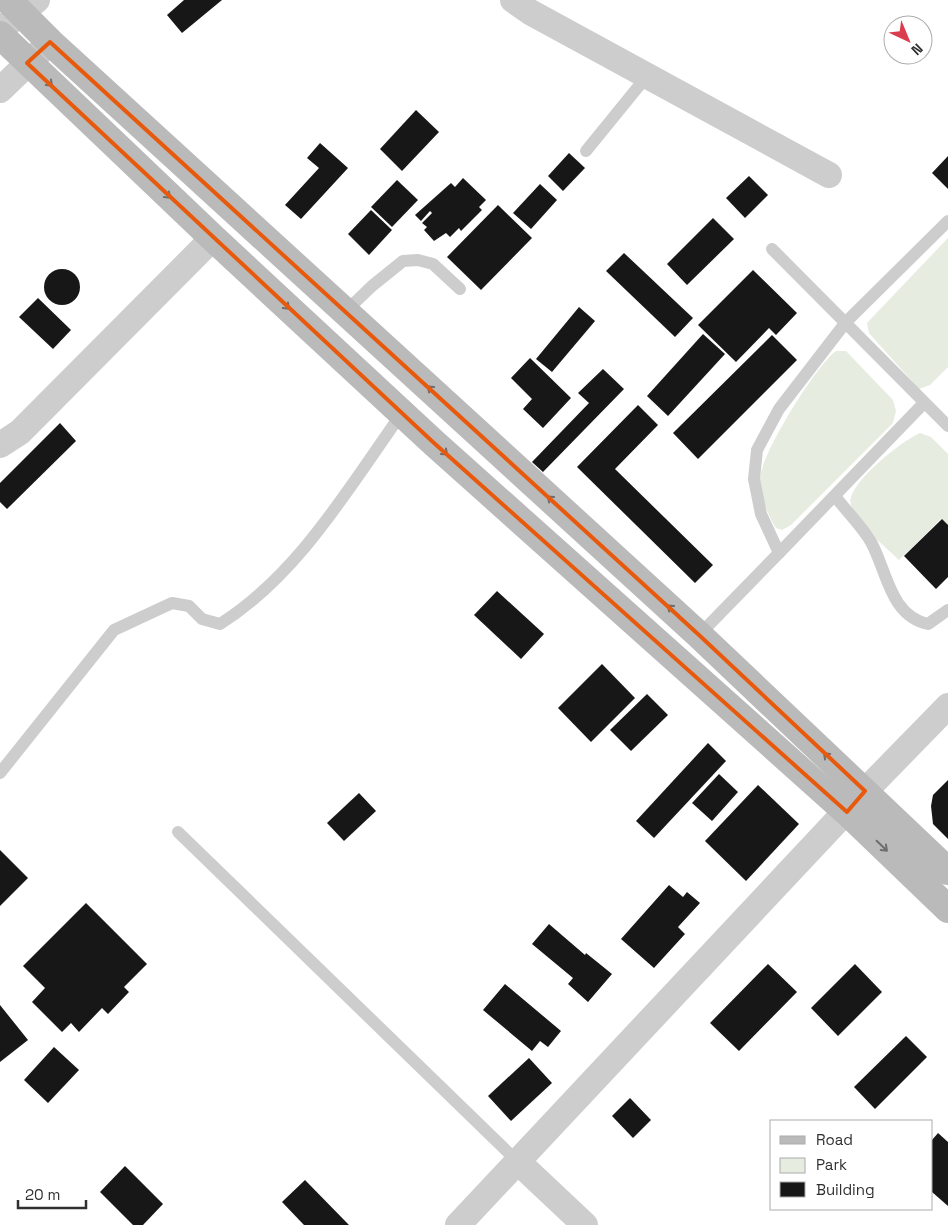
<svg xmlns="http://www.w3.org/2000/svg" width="948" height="1225" font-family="'Space Grotesk',sans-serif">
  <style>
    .green { fill: #e6ecdf }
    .building { fill: #171717 }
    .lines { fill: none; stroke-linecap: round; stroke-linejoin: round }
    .lane { stroke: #cdcdcd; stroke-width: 12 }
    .street { stroke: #cdcdcd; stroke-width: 26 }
    .secondary { stroke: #bababa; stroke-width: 28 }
    .oneway { stroke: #6e6e6e }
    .marked { fill: none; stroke: #e8590c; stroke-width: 4; stroke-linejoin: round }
  </style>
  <rect width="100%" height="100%" fill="#fff"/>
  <g class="green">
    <path d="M948,238v129l-18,18 -11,4 -50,-56 -2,-10z"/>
    <path d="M836,351h10l47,49 3,11 -3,12 -102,102 -9,5 -6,-2c-8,-12 -16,-33 -16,-47 -2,-23 57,-117 76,-130z"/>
    <path d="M920,433l11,4 17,17v71l-7,-6 -42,41c-15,-15 -41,-34 -48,-55 -7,-19 52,-65 69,-72z"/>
  </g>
  <g class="building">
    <path d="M184,0h38l-40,33 -15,-18z"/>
    <path d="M416,110l23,22 -37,39 -22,-22z"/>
    <path d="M320,143l28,25 -47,51 -16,-14 34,-37 -12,-10z"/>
    <path d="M569,153l16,15 -22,23 -15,-15z"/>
    <path d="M948,156v33l-16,-16z"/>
    <path d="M749,176l19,19 -23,23 -19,-20z"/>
    <path d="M463,178l23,22 -7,7 3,3 -21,21 -2,-3 -9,9 -4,-4 -12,8 -10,-11 3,-3 -5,-4 10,-10 -2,-2 -9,10 -6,-6 36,-32 4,4z"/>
    <path d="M397,180l21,20 -26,27 -21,-20z"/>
    <path d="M540,184l17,16 -26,29 -18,-16z"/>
    <path d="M498,205l34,33 -51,52 -34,-33z"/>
    <path d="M371,210l21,20 -23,25 -21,-21z"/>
    <path d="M713,218l21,21 -47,46 -20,-21z"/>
    <path d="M624,253l69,65 -18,19 -69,-66z"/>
    <circle cx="62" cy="287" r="18"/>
    <path d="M753,270l44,43 -21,22 -7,-7 -33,34 -38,-37z"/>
    <path d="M38,298l33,32 -18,19 -34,-32z"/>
    <path d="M579,307l16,14 -43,51 -16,-13z"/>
    <path d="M703,334l22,20 -57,62 -21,-20z"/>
    <path d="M772,335l25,25 -99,99 -25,-26z"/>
    <path d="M530,358l41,40 -28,30 -20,-19 9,-10 -21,-21z"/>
    <path d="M603,369l21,20 -81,83 -11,-10 57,-59 -11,-10z"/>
    <path d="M638,405l20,20 -43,44 98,96 -18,18 -118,-116z"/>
    <path d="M60,423l16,18 -69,68 -7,-7v-19z"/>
    <path d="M942,519l6,6v52l-12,12 -32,-33z"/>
    <path d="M497,591l47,43 -23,25 -47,-44z"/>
    <path d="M602,664l33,34 -44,44 -33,-34z"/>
    <path d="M647,694l21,21 -37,36 -21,-21z"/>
    <path d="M708,743l18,18 -72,77 -18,-17z"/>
    <path d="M719,774l19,18 -26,29 -20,-18z"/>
    <path d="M948,780v59l-15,-15 -2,-18 2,-11z"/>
    <path d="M758,785l41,39 -53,57 -41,-40z"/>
    <path d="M359,793l17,18 -32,30 -17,-18z"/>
    <path d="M0,850l28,28 -28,28z"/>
    <path d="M669,885l14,12 4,-5 13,11 -22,24 7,7 -31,34 -33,-29z"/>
    <path d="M86,903l61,61 -23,23 5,5 -21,22 -6,-6 -23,24 -8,-9 -9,9 -30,-30 13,-14 -22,-22z"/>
    <path d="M549,924l36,31 1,-2 26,21 -24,28 -20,-18 5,-6 -41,-34z"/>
    <path d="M768,964l29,28 -58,59 -29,-28z"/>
    <path d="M855,964l27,28 -44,44 -27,-28z"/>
    <path d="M505,984l56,47 -13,16 -8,-6 -8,10 -49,-41z"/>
    <path d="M0,1005l28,35 -28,22z"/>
    <path d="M906,1036l21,21 -52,52 -21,-22z"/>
    <path d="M54,1047l25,23 -31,33 -24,-23z"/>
    <path d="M529,1058l23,25 -41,38 -23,-25z"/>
    <path d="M630,1098l21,22 -18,18 -21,-22z"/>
    <path d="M938,1133l10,9v64l-16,-14v-52z"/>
    <path d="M125,1166l38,38 -20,21h-10l-33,-33z"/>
    <path d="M305,1180l44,45h-45l-22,-23z"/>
  </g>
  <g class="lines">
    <g class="lane">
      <path d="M586,151l61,-75"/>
      <path d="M772,249l176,177"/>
      <path d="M345,312l27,-26 31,-25 15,-1 15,4 27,25"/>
      <path d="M835,496c11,15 27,30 36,46 16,29 19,74 57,82l20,-14"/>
      <path d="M779,553l145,-150"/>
      <path d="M699,635l80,-82 -18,-39 -7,-35 3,-29 22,-41 67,-87 102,-101"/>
      <path d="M0,773l114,-143 58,-27 17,3 13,13 18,5c79,-50 129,-137 182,-211"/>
      <path d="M178,832l339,329"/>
    </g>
    <g class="street">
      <path d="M513,0l17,12 299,163"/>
      <path d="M0,30l37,-30"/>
      <path d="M0,90l50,-48"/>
      <path d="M0,445l20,-13 193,-194"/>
      <path d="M517,1161l68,64"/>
      <path d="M458,1225l407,-434 83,-85"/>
    </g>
    <g class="secondary">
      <path d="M8,0l42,42 649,593 249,236"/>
      <path d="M0,35l213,203 221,205 413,369 101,97"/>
    </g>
  </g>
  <defs><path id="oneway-shaft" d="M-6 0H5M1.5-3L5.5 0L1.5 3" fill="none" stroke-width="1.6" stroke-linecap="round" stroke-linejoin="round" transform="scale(1.25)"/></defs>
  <g class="oneway">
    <use href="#oneway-shaft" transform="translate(47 81) rotate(43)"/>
    <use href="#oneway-shaft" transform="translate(165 193) rotate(43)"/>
    <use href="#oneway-shaft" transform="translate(284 304) rotate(43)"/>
    <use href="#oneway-shaft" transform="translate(433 391) rotate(-138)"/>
    <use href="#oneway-shaft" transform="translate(442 450) rotate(42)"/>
    <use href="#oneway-shaft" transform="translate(553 501) rotate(-138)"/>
    <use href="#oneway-shaft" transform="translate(673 610) rotate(-138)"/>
    <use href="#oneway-shaft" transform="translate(829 758) rotate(-137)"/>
    <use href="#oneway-shaft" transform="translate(882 846) rotate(44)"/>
  </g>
  <path class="marked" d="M50,42l649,593 166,156 -18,21 -413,-369 -407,-380z"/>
  <rect x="770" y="1120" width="162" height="90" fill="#ffffff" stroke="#acacac"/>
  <rect x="780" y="1136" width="25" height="8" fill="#bababa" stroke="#acacac"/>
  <text x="816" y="1145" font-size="15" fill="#303030">Road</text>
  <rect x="780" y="1158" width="25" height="15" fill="#e6ecdf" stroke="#acacac"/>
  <text x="816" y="1170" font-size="15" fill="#303030">Park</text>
  <rect x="780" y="1182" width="25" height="15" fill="#171717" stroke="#acacac"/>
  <text x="816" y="1195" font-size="15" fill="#303030">Building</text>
  <g transform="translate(908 40) rotate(136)"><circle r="24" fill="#ffffff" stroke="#acacac"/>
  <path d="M0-4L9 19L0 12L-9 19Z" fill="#da3e4e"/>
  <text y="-8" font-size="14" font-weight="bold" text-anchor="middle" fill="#303030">N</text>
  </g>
  <path d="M18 1200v8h68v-8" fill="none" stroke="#303030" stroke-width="2.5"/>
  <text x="25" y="1200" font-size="15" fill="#303030" stroke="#ffffff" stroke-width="4" paint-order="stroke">20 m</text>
</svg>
